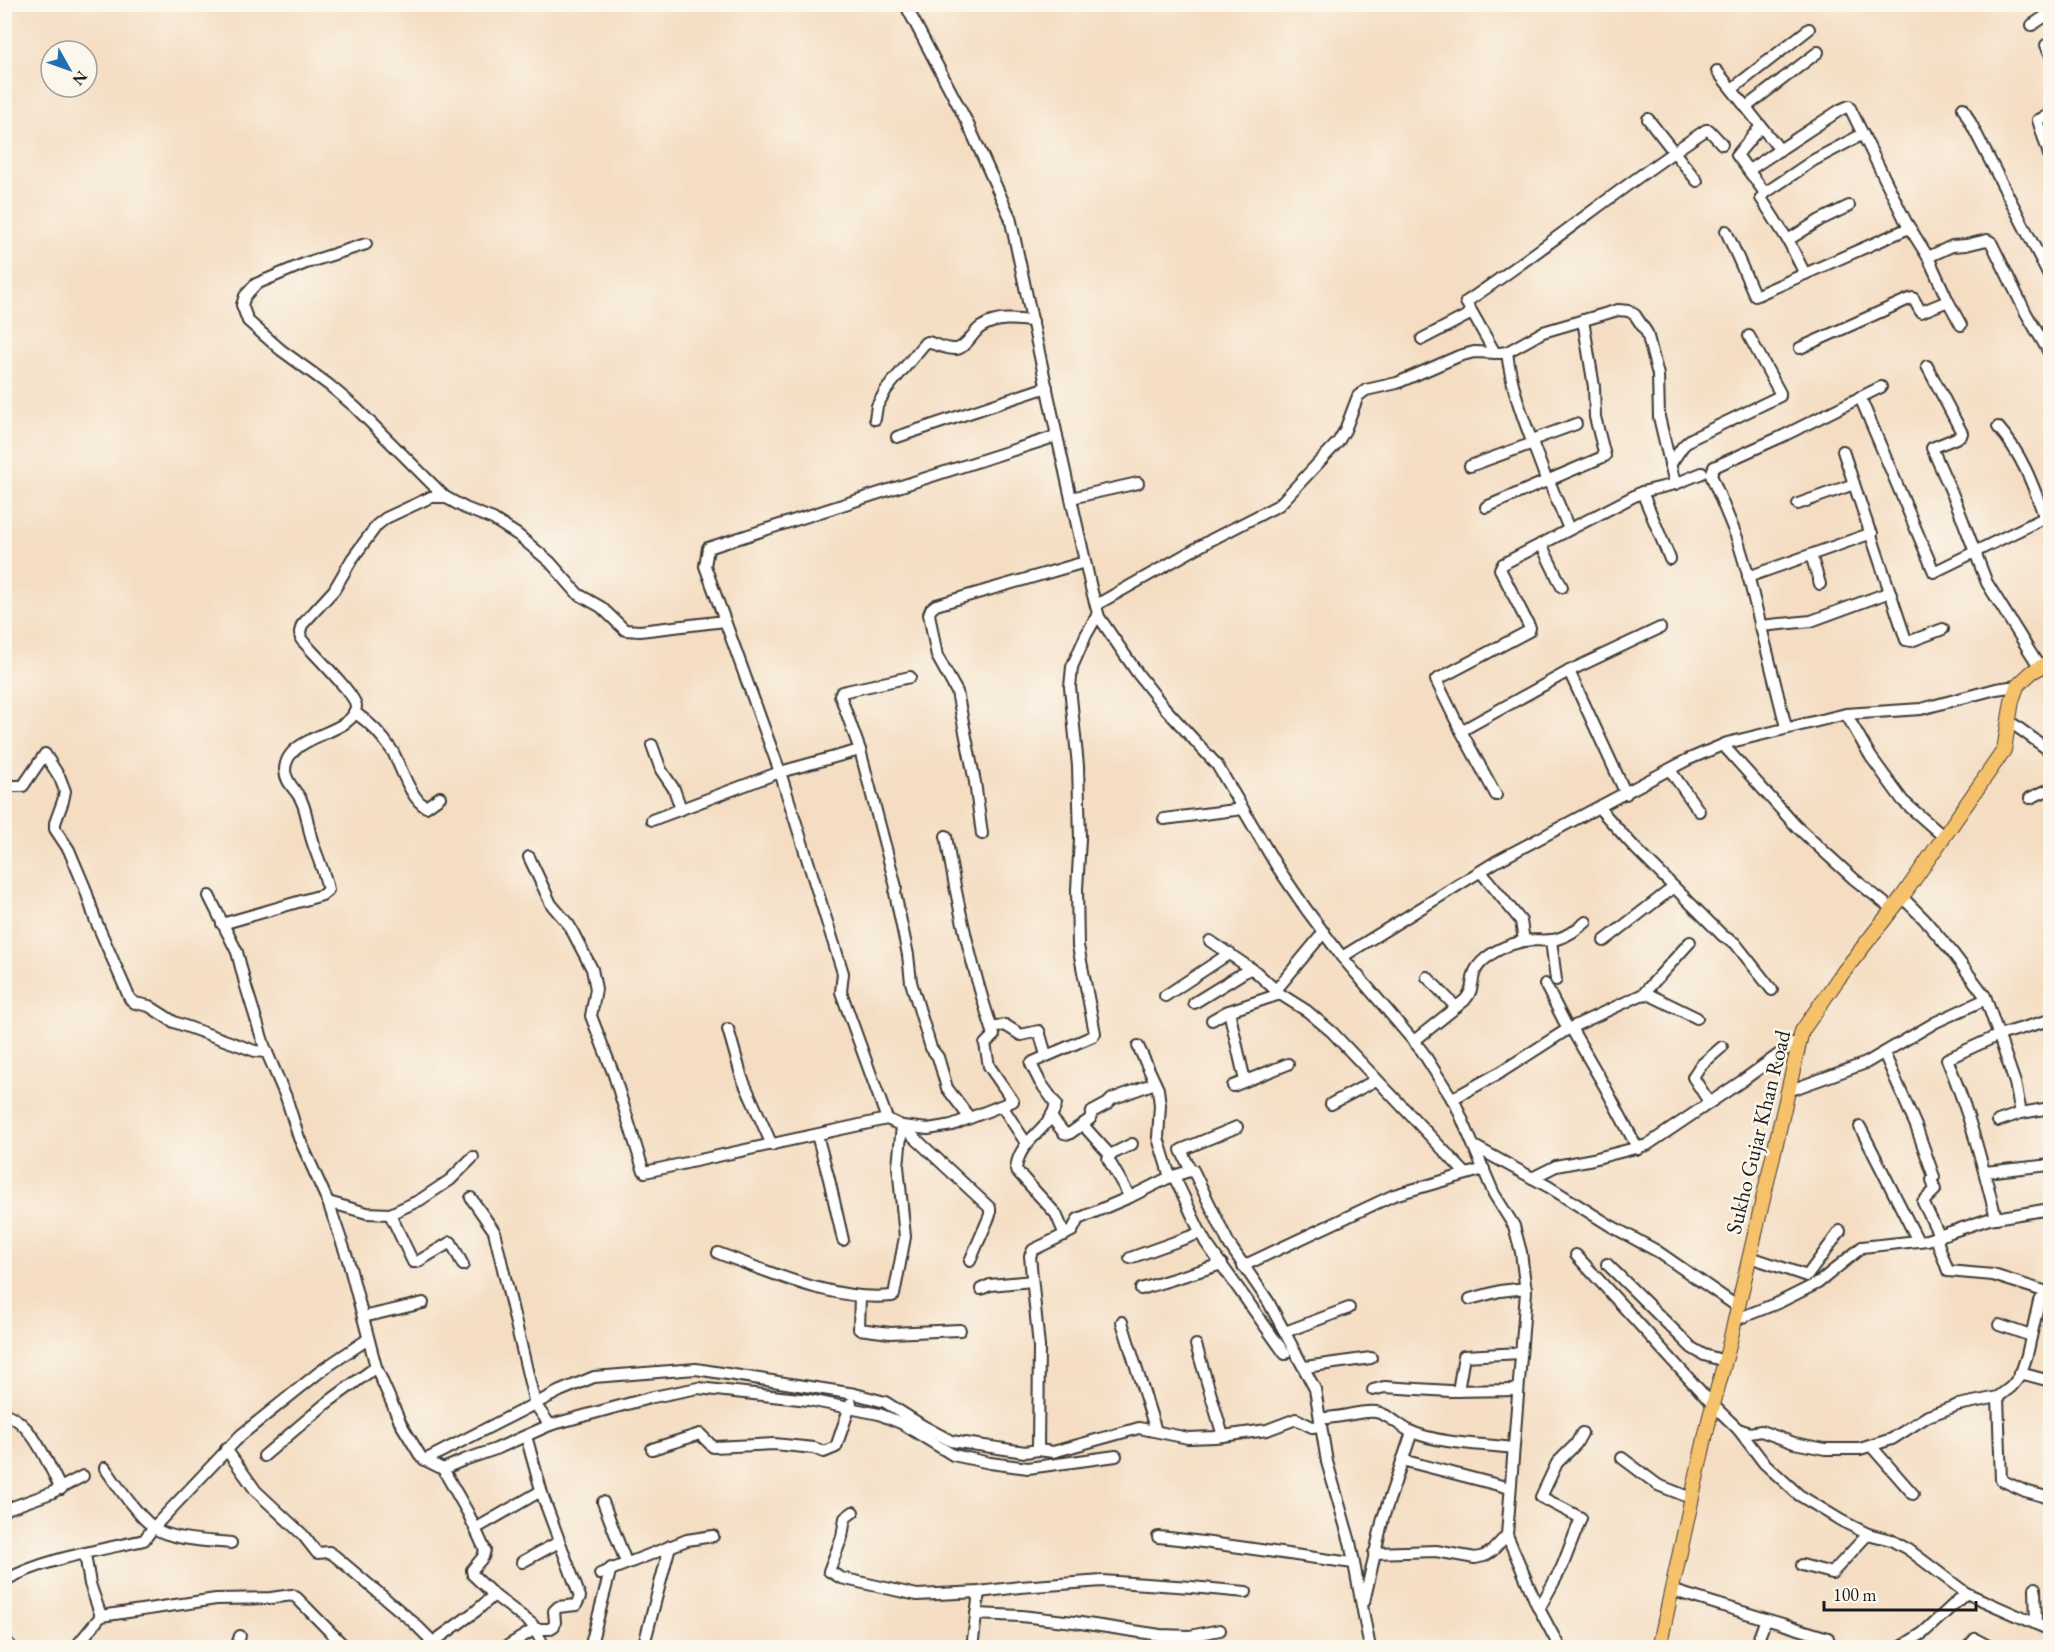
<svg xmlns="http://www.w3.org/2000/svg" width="2055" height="1652" font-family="'EB Garamond',serif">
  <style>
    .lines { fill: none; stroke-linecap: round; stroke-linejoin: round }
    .minor-casing { stroke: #3c3935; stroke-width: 14 }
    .major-casing { stroke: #3c3935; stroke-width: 16 }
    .minor { stroke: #fff; stroke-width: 10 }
    .major { stroke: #f5c16b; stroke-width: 14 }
    .labels { text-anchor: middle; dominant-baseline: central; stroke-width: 5; stroke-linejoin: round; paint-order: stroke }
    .street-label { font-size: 22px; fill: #1c1c1c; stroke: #fbf7ec }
  </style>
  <rect width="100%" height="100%" fill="#fbf7ec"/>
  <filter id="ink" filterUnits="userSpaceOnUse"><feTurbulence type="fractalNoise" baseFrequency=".0167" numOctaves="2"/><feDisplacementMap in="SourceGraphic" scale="12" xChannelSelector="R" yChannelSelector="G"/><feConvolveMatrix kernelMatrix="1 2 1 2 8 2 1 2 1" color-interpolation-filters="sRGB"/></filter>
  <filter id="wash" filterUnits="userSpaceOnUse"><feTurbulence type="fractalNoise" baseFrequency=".008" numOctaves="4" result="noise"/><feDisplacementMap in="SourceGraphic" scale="24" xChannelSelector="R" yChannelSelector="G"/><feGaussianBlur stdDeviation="1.35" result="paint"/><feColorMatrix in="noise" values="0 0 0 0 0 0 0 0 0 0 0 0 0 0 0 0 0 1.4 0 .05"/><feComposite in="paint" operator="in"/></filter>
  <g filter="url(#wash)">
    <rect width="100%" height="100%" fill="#f4ddc2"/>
  </g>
  <g filter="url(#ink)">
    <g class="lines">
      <g class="minor-casing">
        <g id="minor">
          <path d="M905,4l62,118 43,95 47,219 34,152 8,29 39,57 26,33 53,58 59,100 30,44 36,48 80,94 34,54 38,89 20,32 7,26 5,40 -19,243 30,70 23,43"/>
          <path d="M2032,25l18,-12"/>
          <path d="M2046,45l4,8"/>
          <path d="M1717,71l63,79"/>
          <path d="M1732,89l77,-60"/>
          <path d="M1746,107l72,-55"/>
          <path d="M1963,108l87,169"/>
          <path d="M2050,115l-12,5 12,38"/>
          <path d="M1648,119l49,62"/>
          <path d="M1761,126l-24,29 28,38"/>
          <path d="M1749,170l91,-60 9,-4 57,116 22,35 20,44 13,24"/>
          <path d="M1726,231l29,65 154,-68"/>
          <path d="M1788,240l32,-20 29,-14"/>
          <path d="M366,244l-60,19 -50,21 -11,12 -3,9 6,16 33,29 48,35 26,22 90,90 20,11 28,11 25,16 32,27 28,32 23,13 24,23 15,1 85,-10"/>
          <path d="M1928,257l24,-11 14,-1 21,-5 4,2 35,71 24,41"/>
          <path d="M1805,274l-16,-32 -28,-44 4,-5 49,-33 49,-26"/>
          <path d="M1422,339l50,-26"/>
          <path d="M1800,348l109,-49 4,-1 8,14 27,-11"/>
          <path d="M1507,352c5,45 25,87 40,130"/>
          <path d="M1495,353l-29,-51c82,-55 158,-118 240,-172h3l13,14"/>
          <path d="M1927,366l35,67 -1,3 -29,12 23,52 32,83 53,85"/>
          <path d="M1860,397l74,175 116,-57"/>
          <path d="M875,419l2,-13 9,-16 39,-47 3,-1c9,3 20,8 28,7 10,-1 17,-17 25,-22 16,-10 34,-8 52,-6"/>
          <path d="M1998,427c24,27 35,58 47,91"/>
          <path d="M897,437l150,-50"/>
          <path d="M1532,440l44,-16"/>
          <path d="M1843,451l63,189 5,1 32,-12"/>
          <path d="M1670,465l13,-19 8,-7 89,-43v-3l-31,-57"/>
          <path d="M1470,466l63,-23"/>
          <path d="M1549,481l20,48"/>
          <path d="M1642,492l28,67"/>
          <path d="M1071,498l67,-15"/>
          <path d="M1798,504l56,-20"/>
          <path d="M1486,507l119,-51 -10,-39 -1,-30 -11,-67"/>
          <path d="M1541,544l21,43"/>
          <path d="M1811,555l9,29"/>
          <path d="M1748,577l124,-44"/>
          <path d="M1096,605l115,-65 68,-35 59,-63 7,-12 13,-34 8,-6 31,-7 62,-27 15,-4 26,1 7,-1 36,-20 75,-22 11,1 6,4 12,18 11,42 1,42 16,67"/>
          <path d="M1760,626l51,-5 79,-29"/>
          <path d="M1569,671l57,123"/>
          <path d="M910,677l-68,15 -2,3 20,55 36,137 -1,6 13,62 3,27 20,66 7,9 9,31 22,29"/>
          <path d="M354,712c17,11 28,23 39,40 8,15 18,48 33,55l14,-10"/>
          <path d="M1846,714l25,43 32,44 41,36"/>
          <path d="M2009,721l41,30"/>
          <path d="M1786,727l-39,-156 -10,-33 -26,-63 3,-8 69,-31 98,-49"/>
          <path d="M1461,731l-25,-51 93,-49 1,-3 -30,-59 3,-5 139,-72 33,-8 27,-11"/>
          <path d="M652,745l9,25 13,19 7,20"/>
          <path d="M1723,745l73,81 58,53 38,30"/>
          <path d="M1670,770l29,41"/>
          <path d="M4,786h19l22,-32 15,24 5,13 -2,10 -8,22v6l14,21 16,38 10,31 35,80 5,4 14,3 25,16 81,29 12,1"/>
          <path d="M1496,795l-35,-64 108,-60 91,-43"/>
          <path d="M2030,798l20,-9"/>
          <path d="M1599,808l37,41 38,38 -70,54"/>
          <path d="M1164,819l79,-10"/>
          <path d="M652,820l128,-48 80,-22"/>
          <path d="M982,834l-7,-52 -18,-90 -20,-36 -8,-42 2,-5 5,-4 149,-43"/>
          <path d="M529,857l22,47 18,21 23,44 4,20 -5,27 23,59 29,94 2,3 242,-53 -46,-127 2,-19 -63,-201 -75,-206 3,-18 349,-112"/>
          <path d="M1481,872l40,49 3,20"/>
          <path d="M1674,887l49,49 12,7 37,47"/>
          <path d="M209,896l28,56 9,35 19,61 21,49 13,41 29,64 20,58 28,107 25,57 20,33 4,3 135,-69 34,-14 102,-8 159,25 30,8 38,24 28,15 74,11 13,-2 15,2 86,-24 49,10 27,-1 52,-7 29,-11 16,8 9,-1"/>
          <path d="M1902,897l22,22 28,33 33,44 30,87 6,30"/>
          <path d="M222,924l100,-29 6,-5c-3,-18 -12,-35 -17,-53 -3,-11 -4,-24 -9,-35 -4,-11 -17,-19 -17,-32 1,-37 71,-35 71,-64 0,-11 -46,-56 -55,-67l-1,-7 2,-7 32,-35 18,-31 25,-34 9,-7 45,-21h14"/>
          <path d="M1551,940l5,40"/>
          <path d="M1210,941l46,31 24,22 27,17 25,21 134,142"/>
          <path d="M1342,957l155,-96 190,-101 40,-17 119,-29 75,-5 75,-20 21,-3"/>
          <path d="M1427,977l29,30"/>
          <path d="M1545,984l23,45"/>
          <path d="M1276,990l48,-58"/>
          <path d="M1644,993l46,-51"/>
          <path d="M1165,996l65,-43"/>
          <path d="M1194,1003l57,-35"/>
          <path d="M1229,1011l16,70"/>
          <path d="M1212,1020l14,-8 54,-18"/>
          <path d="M992,1028l13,-3 16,10 18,-4 7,24"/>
          <path d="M1571,1028l34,59 33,62"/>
          <path d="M728,1029l14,49 30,67"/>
          <path d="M1414,1041l51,-41c13,-15 1,-25 20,-41 10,-9 26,-15 39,-18 11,-2 23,1 33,-2 11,-3 20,-10 29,-17"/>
          <path d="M1138,1046l20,43 2,16 -2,33 12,39"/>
          <path d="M1884,1053l32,73 18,51 -2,3 3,10 -12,12 17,35"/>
          <path d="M1233,1086l55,-22"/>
          <path d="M1788,1091l78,-28 70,-41 50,-23"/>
          <path d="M1452,1099l49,-27 67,-43 73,-34 7,-1 49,24"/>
          <path d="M1709,1102l-16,-25 7,-11 22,-19"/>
          <path d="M1331,1104l45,-24"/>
          <path d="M1002,1106l24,37"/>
          <path d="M1051,1117l13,16 5,1 21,-15 2,-7 15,-8 5,-5 43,-16"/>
          <path d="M887,1119l15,7 26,3 24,-4 61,-24 -24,-35 -4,-22 9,-9c-22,-65 -37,-131 -48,-199"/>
          <path d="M1998,1121l23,-8 29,-5"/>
          <path d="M1083,1125l27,30 22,-11"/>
          <path d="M1860,1127l58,114"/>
          <path d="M817,1135l12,44 14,61"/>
          <path d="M1474,1146l75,41 62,39 46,25 81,56"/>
          <path d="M1110,1155l-2,4 22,38"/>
          <path d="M1190,1169l-9,-19 56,-23"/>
          <path d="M1985,1172l65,-7"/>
          <path d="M1174,1177c12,22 20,45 32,66l79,111"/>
          <path d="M1532,1178l24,-12 37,-7 54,-14 95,-64 58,-42"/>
          <path d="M471,1198l23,33 41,173 15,21"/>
          <path d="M328,1202l39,11 23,1 30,-14 30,-20 23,-23"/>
          <path d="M390,1214l23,48h4l34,-20 12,23"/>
          <path d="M1996,1218c-14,-56 -27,-106 -49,-159l52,-24 51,-15"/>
          <path d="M1065,1235l-9,-21 -40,-44c2,-31 34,-39 40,-66l-16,-22 -9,-18 2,-2 60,-26 2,-3 -17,-87 -1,-57 3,-50 -2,-73 -8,-79 2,-20 14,-32 12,-21"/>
          <path d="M1936,1238l12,33 45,4 54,17"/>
          <path d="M718,1253c52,19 117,49 174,43l2,-1 11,-58 -7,-71 4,-40 88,82v7l-20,46"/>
          <path d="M1576,1255l137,150 25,24 12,4 11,-2 33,12 31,6h35l32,-10 36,-23 30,-11 40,-8 13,-10 9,-11 7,-21 12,-54 11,-10"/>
          <path d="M1750,1257l57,19 33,-45"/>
          <path d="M1130,1258l70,-25"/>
          <path d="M1607,1264l85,84 12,7 21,6"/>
          <path d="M1243,1266l151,-71 90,-26"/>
          <path d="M981,1289l9,-4 42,-4"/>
          <path d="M1141,1289l81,-25"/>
          <path d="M860,1296l-1,33 31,4 70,-3"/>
          <path d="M1470,1299l30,-8 26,-3"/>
          <path d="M363,1317l60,-14"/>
          <path d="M1735,1320l45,-18 38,-19 44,-36 65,-7 62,-21 61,-10"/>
          <path d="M1122,1322l34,109"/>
          <path d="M1999,1325l32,11"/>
          <path d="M1285,1332l64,-24"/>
          <path d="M1196,1345l27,91"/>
          <path d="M1305,1367l66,-9"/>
          <path d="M2020,1373l30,8"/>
          <path d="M1373,1390l11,-3 66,4 68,-1"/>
          <path d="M1458,1391l6,-35 57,-3"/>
          <path d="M1998,1397l3,83 24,11 25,7"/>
          <path d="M4,1413c30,11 43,50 57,76"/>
          <path d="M1320,1418c18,1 40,-8 56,-6 13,2 24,15 36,20 29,12 70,12 101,16"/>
          <path d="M1738,1429l26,34 35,32 43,26 26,13 23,6 18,10 57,43 84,37"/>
          <path d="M1871,1446l42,48"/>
          <path d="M226,1449l30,42 47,44 14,18 12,-1 6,4 78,66 26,26"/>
          <path d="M652,1449l48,-15 13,13 61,-3 40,4 10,4 12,-5 15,-44"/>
          <path d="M1038,1450l1,-103 -9,-91 3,-6 39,-19 6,-12 52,-22 40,-20 23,-7 36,74 39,57 47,88 12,73 23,80 20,106"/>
          <path d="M264,1456l60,-51 52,-38"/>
          <path d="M1622,1458l36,27 33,13"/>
          <path d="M425,1460l18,9 21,-9 32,-11 54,-24 103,-28 45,-9 111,12 70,14 22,9 52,32 37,8 38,5 88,-12"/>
          <path d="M1402,1460l108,28"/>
          <path d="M105,1468c14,20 29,43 48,59 16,13 57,14 78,16"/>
          <path d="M443,1469l25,44 17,37 -2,7 -11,13 1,5 21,20 38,29 13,24"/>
          <path d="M603,1502l23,60"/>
          <path d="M4,1510l47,-17 32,-17"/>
          <path d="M853,1512l-8,6 -3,19 -13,34 12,7 76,17 62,-3 41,-5 82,-6 89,6 55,5"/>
          <path d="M475,1529l66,-38"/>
          <path d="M1158,1537c65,6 130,18 195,26"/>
          <path d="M1374,1553l62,-2 39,7 9,-2 8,-5 15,-16"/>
          <path d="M85,1554l5,30 11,32"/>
          <path d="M522,1562l37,-20"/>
          <path d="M1802,1565l30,8 36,-39"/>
          <path d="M600,1574l87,-34 26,-4"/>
          <path d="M4,1581c38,-22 97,-31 140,-41l9,-12 88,-93 81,-65 46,-31"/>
          <path d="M2035,1588l1,36"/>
          <path d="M1671,1590l157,48 2,10"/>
          <path d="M1364,1602l19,-84 29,-86"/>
          <path d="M1539,1609l23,-42 19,-49 -40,-21 16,-34 19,-19 6,-11"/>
          <path d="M976,1614l45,2 53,6 86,13 30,1 30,-6"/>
          <path d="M4,1639l8,9"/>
          <path d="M1659,1645l13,3"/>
          <path d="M75,1648l26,-32 115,-17 55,-1 21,-3 5,3 49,50"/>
          <path d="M236,1648l4,-12"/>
          <path d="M425,1648l51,-37 18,-16"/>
          <path d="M504,1648l31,-19h14l5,-3 1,-4 -1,-11 4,-4 18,-2 4,-8 -37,-100 -17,-61"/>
          <path d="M590,1648l21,-80"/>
          <path d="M643,1648l27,-102"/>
          <path d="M972,1648l7,-56"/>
          <path d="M1755,1648l11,-29"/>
          <path d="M1899,1648l24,-15 43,-40"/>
          <path d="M1967,1648l8,-9 17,9"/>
        </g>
      </g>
      <g class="major-casing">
        <path id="major" d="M1659,1648l50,-228 19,-70 74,-319 36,-52 64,-82 102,-147 8,-49 5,-15 15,-14 18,-10"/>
      </g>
      <use href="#minor" class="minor"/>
      <use href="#major" class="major"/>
    </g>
  </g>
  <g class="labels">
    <g class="street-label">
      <text transform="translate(1758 1132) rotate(-76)">Sukho Gujar Khan Road</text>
    </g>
  </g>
  <rect width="2055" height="1652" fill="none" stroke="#fbf7ec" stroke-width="24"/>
  <g transform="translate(69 69) rotate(130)"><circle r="28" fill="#fbf7ec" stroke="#a29f99" stroke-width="1.5"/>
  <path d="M0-4.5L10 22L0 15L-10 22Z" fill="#1f6fb2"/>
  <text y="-9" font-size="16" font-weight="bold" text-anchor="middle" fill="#1c1c1c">N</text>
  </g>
  <path d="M1824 1601v9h152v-9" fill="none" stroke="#1c1c1c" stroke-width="3"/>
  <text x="1833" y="1601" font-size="18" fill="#1c1c1c" stroke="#fbf7ec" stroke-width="4.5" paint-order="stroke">100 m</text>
</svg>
